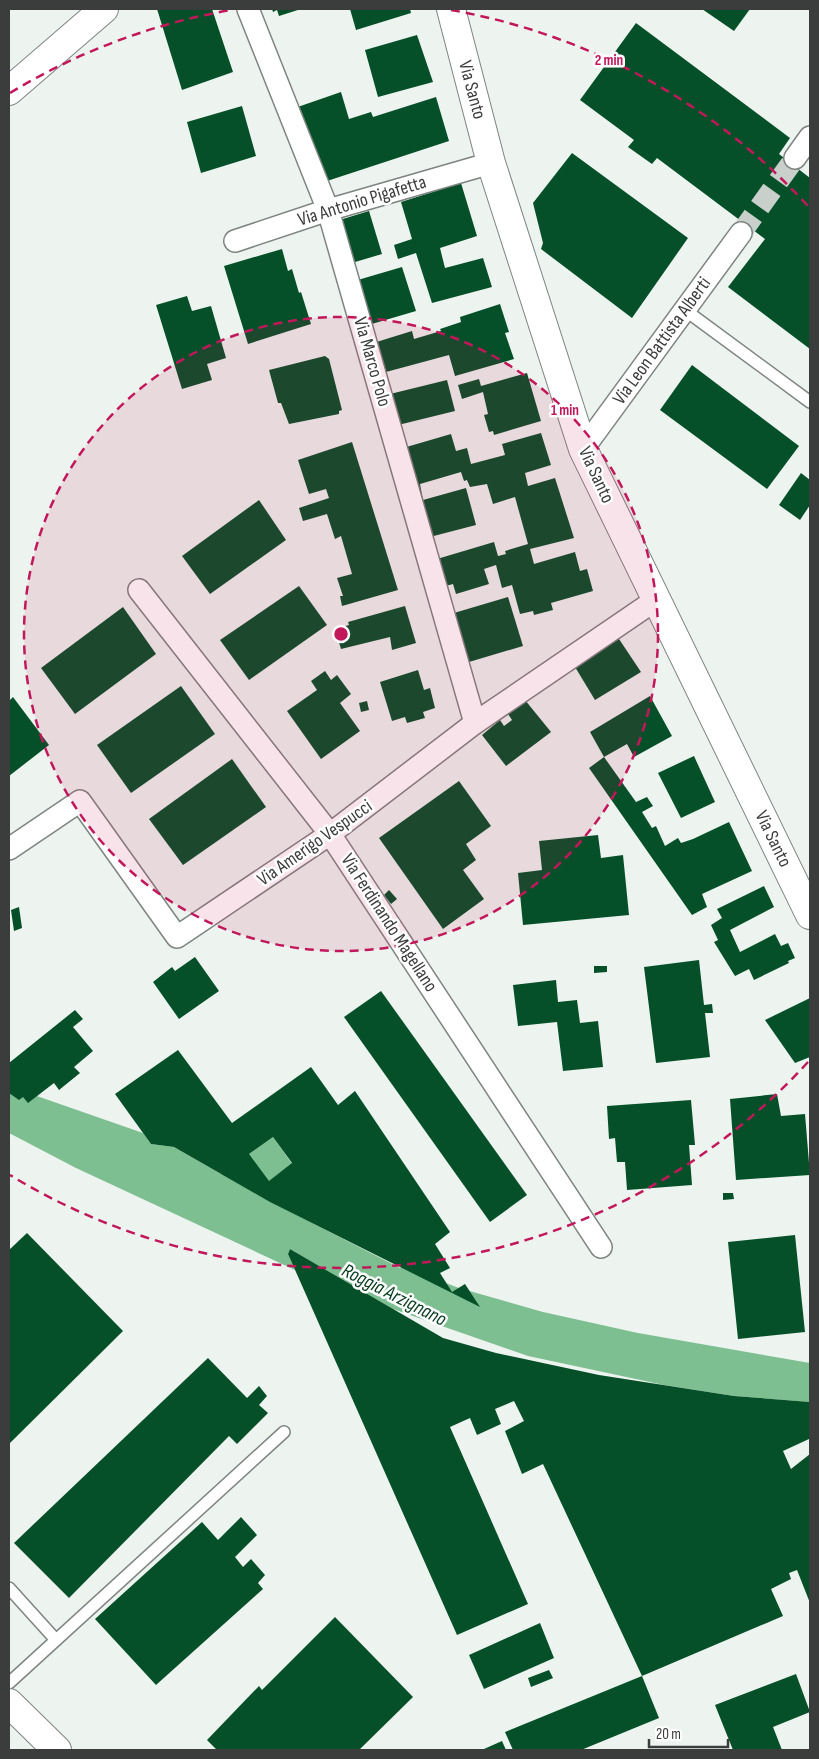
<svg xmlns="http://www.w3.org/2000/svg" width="819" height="1759" font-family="'Sofia Sans Condensed',sans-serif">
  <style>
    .water { fill: #7ebf91 }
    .building { fill: #055028; fill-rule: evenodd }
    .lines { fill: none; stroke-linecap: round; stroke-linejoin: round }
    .street-tunnel { stroke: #c9cfcb; stroke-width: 21; stroke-dasharray: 21 11; stroke-linecap: butt }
    .lane-casing { stroke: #7e8480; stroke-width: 14 }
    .street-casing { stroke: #7e8480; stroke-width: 24 }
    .secondary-casing { stroke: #7e8480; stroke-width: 30 }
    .lane { stroke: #fff; stroke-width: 11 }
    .street { stroke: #fff; stroke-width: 21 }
    .secondary { stroke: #fff; stroke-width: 28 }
    .ring { fill: none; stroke: #c2185b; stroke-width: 2.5; stroke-dasharray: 9 6 }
    .labels { text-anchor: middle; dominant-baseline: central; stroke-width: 5; stroke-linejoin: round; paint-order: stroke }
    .street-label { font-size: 19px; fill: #3b3d3c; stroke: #fff }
    .water-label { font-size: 20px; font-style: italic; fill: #073c1e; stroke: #fff }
    .centre { fill: #c2185b; stroke: #fff; stroke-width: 2.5 }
    .ring-label { font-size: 15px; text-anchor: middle; font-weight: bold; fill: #c2185b; stroke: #fff; stroke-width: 5; stroke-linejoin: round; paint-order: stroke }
  </style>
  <rect width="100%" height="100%" fill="#edf4ef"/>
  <path class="water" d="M9,1068l25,27 109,38 8,11 23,3 47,27 52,-37 29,41 -31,24 129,66 3,-1 56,21 84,24 95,21 172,30v39l-76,-6 -70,-11 -136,-29 -135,-47 -103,-60 -2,5 7,16 -219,-102 -67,-35z"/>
  <g class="building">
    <path d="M157,9h55l21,63 -51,18z"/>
    <path d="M272,9h29l-22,7 -2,-6 -4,2z"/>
    <path d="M350,9h60l1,4 -55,17z"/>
    <path d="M702,9h48l-16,22z"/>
    <path d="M636,23l154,115 -11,16 31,24v171l-82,-62 37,-48 -108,-81 -5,6 -24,-17 6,-7 -54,-40z"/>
    <path d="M417,35l16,47 -55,15 -13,-47z"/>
    <path d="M341,92l8,27 22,-7 2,5 63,-20 13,44 -125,41 -35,-72z"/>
    <path d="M242,106l14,50 -55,17 -14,-51z"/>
    <path d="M572,153l116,85 -56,80 -91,-69 2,-6 -10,-40z"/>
    <path d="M461,183l16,53 -37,12 5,20 38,-10 9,29 -60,16 -16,-50 -18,6 -4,-14 18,-6 -11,-37z"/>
    <path d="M369,211l13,43 -37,11 -12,-43z"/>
    <path d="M282,249l6,22 4,-2 7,24 2,-1 10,32 -63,20 -24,-78z"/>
    <path d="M402,267l14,44 -51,15 -14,-44z"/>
    <path d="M187,296l5,15 19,-5 15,52 -19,6 5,16 -30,9 -26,-84z"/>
    <path d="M500,304l9,28 -4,1 9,26 -59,17 -6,-21 -63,17 -5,-16 -11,-12 42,-13 2,8 27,-8 -1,-2 21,-7 -1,-5z"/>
    <path d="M325,356l4,3 13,51 -3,1v3l-50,10 -8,-21h-3l-9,-33z"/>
    <path d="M692,365l107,81 -32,43 -107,-79z"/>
    <path d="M527,373l14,48 -47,14 -1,-4 -4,1 -5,-17 4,-1 -5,-22 -21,7 -4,-14 21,-6 2,7z"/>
    <path d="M447,380l8,31 -61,15 -8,-31z"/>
    <path d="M541,433l10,32 -26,8 3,13 27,-8 19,60 -44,11 4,15 41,-12 5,19 7,-2 6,22 -42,12 2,7 -19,5 -1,-4 -13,3 -8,-29 -10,3 -6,-23 -12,4 5,15 -33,10 -3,-10 -11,3 -5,-28 57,-17 4,14 8,-2 -1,-3 23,-7 -13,-47 -22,7 -6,-20 -17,3 -3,-7 -3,1 -3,-9 -41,12 3,16 43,-12 10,37 -50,13 -23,-90 48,-14 5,17 11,-3 4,16 34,-9 -3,-11z"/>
    <path d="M352,442l46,148 -56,16 -2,-10h3l-6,-18 15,-4 -11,-38 -6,3 -8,-25 -24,7 -4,-13 30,-10 -3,-9 -17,5 -11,-34z"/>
    <path d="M801,473l9,7v25l-10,15 -21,-15z"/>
    <path d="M259,500l27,40 -76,54 -28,-38z"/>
    <path d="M299,586l28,39 -78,55 -29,-40z"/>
    <path d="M508,597l15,49 -54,16 -15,-49z"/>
    <path d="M405,606l11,37 -24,7 -2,-13 -49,12 -6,-20 14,-4 -1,-3z"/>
    <path d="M123,607l33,47 -81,60 -34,-46z"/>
    <path d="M615,633l26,39 -46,28 -23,-38z"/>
    <path d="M418,670l6,20 6,-2 5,20 -12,4 2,6 -18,5 -2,-6 -13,4 -12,-39z"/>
    <path d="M325,671l6,9 6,-5 14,19 -11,9 20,28 -39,28 -34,-48 30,-21 -6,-9z"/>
    <path d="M181,686l34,48 -84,59 -34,-48z"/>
    <path d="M650,696l22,40 -38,21 -7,-13 -23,13 -14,-25z"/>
    <path d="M13,697l36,48 -40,31v-75z"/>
    <path d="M525,700l26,32 -45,34 -24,-31 18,-15 4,6 8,-6 -4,-6z"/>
    <path d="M367,701l2,9 -8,2 -2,-9z"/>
    <path d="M694,756l21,46 -34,16 -23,-45z"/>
    <path d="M604,757l32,45 11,-5 6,9 -11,6 10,16 4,-2 9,20 13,-8 3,5 12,-4 36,-17 23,49 -50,23 5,13 -15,8 -103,-147z"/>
    <path d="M232,759l34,48 -83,58 -34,-46z"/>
    <path d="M459,781l32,45 -25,18 10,16 -13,10 21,29 -41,30 -64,-91z"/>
    <path d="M598,835l3,23 22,-3 6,60 -106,10 -5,-52 24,-3 -3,-29z"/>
    <path d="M764,886l10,21 -44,23 10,22 35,-18 6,12 7,-3 7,15 -7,3 1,2 -35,17 -5,-11 -14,7 -21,-34 4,-2 -7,-15 11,-7 -5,-9z"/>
    <path d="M389,890l8,9 -6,5 -7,-9z"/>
    <path d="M19,907l3,21 -8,3 -3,-21z"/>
    <path d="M195,957l24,34 -40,28 -26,-37 19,-15 3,4z"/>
    <path d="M699,960l5,45 8,-1 1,9h-8l5,44 -54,6 -12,-96z"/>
    <path d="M594,966h13v6l-13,1z"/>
    <path d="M556,980l2,22 19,-2 3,23 18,-2 5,46 -40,4 -6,-49 -39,4 -5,-41z"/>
    <path d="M381,991l146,204 -37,27 -146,-205z"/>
    <path d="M810,998v59l-15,6 -30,-43z"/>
    <path d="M75,1010l8,9 -10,8 20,24 -19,16 6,6 -21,17 -5,-7 -26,20 -5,-6 -4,3 -10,-7v-30z"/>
    <path d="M178,1050l54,73 79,-56 27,38 17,-14 95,141 -15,12 15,24 -10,5 12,19 13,-8 15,23 -210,-105 -96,-55 -23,-3 -36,-50zM273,1137l19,26 -23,18 -20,-27z"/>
    <path d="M777,1094l4,22 24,-2 5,61 -74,5 -6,-81z"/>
    <path d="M691,1100l4,45h-6l3,40 -65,5 -2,-28h-8l-2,-24 -6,1 -2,-33z"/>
    <path d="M723,1193h10l1,6 -11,1z"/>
    <path d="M27,1233l96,98 -114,113v-194z"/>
    <path d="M795,1235l10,97 -67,7 -10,-97z"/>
    <path d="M290,1249l153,89 53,15 103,22 135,21 76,6 -1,37 -26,12 8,18 19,-15v149l-13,-33 -8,3 2,6 -20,10 12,27 -141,60 -99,-212 -21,10 -17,-43 19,-10 -10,-20 -19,8 6,15 -24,11 -7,-17 -20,9 78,177 -71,31 -169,-381z"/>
    <path d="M208,1358l39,40 12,-12 8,10 -8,9 9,8 -31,31 -8,-8 -160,162 -55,-55z"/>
    <path d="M241,1517l16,18 -22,22 8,10 8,-8 14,16 -7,8 5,6 -107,96 -61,-66 107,-97 16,18z"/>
    <path d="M335,1617l78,80 -54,53h-142l-10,-10 52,-54 3,4z"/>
    <path d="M540,1623l14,35 -70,31 -15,-34z"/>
    <path d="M549,1670l4,8 -22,9 -3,-9z"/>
    <path d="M796,1674l14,38 -37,15 9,23h-49l-18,-45z"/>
    <path d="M642,1676l17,42 -78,32h-68l-8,-18z"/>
    <path d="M502,1741l4,9h-22v-1z"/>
  </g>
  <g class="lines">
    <path class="street-tunnel" d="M741,233l54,-75"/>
    <g class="lane-casing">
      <g id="lane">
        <path d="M685,310l125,92"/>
        <path d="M9,1588l47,52"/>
        <path d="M9,1683l275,-251"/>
      </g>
    </g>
    <g class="street-casing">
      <g id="street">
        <path d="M248,9l80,201 147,513"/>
        <path d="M795,158l15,-21"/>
        <path d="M235,241l93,-31 163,-47"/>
        <path d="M583,449l158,-216"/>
        <path d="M139,590l191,244 271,413"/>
        <path d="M9,849l71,-48 97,136 153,-103 145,-111 182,-124"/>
      </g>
    </g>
    <g class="secondary-casing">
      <g id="secondary">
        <path d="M451,9l40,154 92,286 227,466"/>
        <path d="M9,91l95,-82"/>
        <path d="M9,1703l48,47"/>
      </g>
    </g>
    <use href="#lane" class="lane"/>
    <use href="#street" class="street"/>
    <use href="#secondary" class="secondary"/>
  </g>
  <circle cx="341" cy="634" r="317" fill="#c2185b" fill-opacity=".12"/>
  <g class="ring">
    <circle cx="341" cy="634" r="317"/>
    <path d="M808 1062A634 634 0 0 1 10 1175M10 93A634 634 0 0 1 231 10M451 10A634 634 0 0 1 808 206"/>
  </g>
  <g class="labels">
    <g class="street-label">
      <text transform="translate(472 90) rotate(75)">Via Santo</text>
      <text transform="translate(362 201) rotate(-17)">Via Antonio Pigafetta</text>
      <text transform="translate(662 341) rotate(-54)">Via Leon Battista Alberti</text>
      <text transform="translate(372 362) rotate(74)">Via Marco Polo</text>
      <text transform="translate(596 475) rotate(65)">Via Santo</text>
      <text transform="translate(773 839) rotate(64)">Via Santo</text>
      <text transform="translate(315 843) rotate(-35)">Via Amerigo Vespucci</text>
      <text transform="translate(389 923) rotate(57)">Via Ferdinando Magellano</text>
    </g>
    <g class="water-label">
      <text transform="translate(394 1295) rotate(27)">Roggia Arzignano</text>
    </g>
  </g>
  <circle cx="341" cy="634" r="8" class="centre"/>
  <g class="ring-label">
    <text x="609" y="65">2 min</text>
    <text x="565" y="415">1 min</text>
  </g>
  <rect width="819" height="1759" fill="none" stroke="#3b3d3c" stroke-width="20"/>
  <path d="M649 1739v8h79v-8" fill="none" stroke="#3b3d3c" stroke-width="2.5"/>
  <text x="656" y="1739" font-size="15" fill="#3b3d3c" stroke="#ffffff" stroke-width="4" paint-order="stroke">20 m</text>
</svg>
